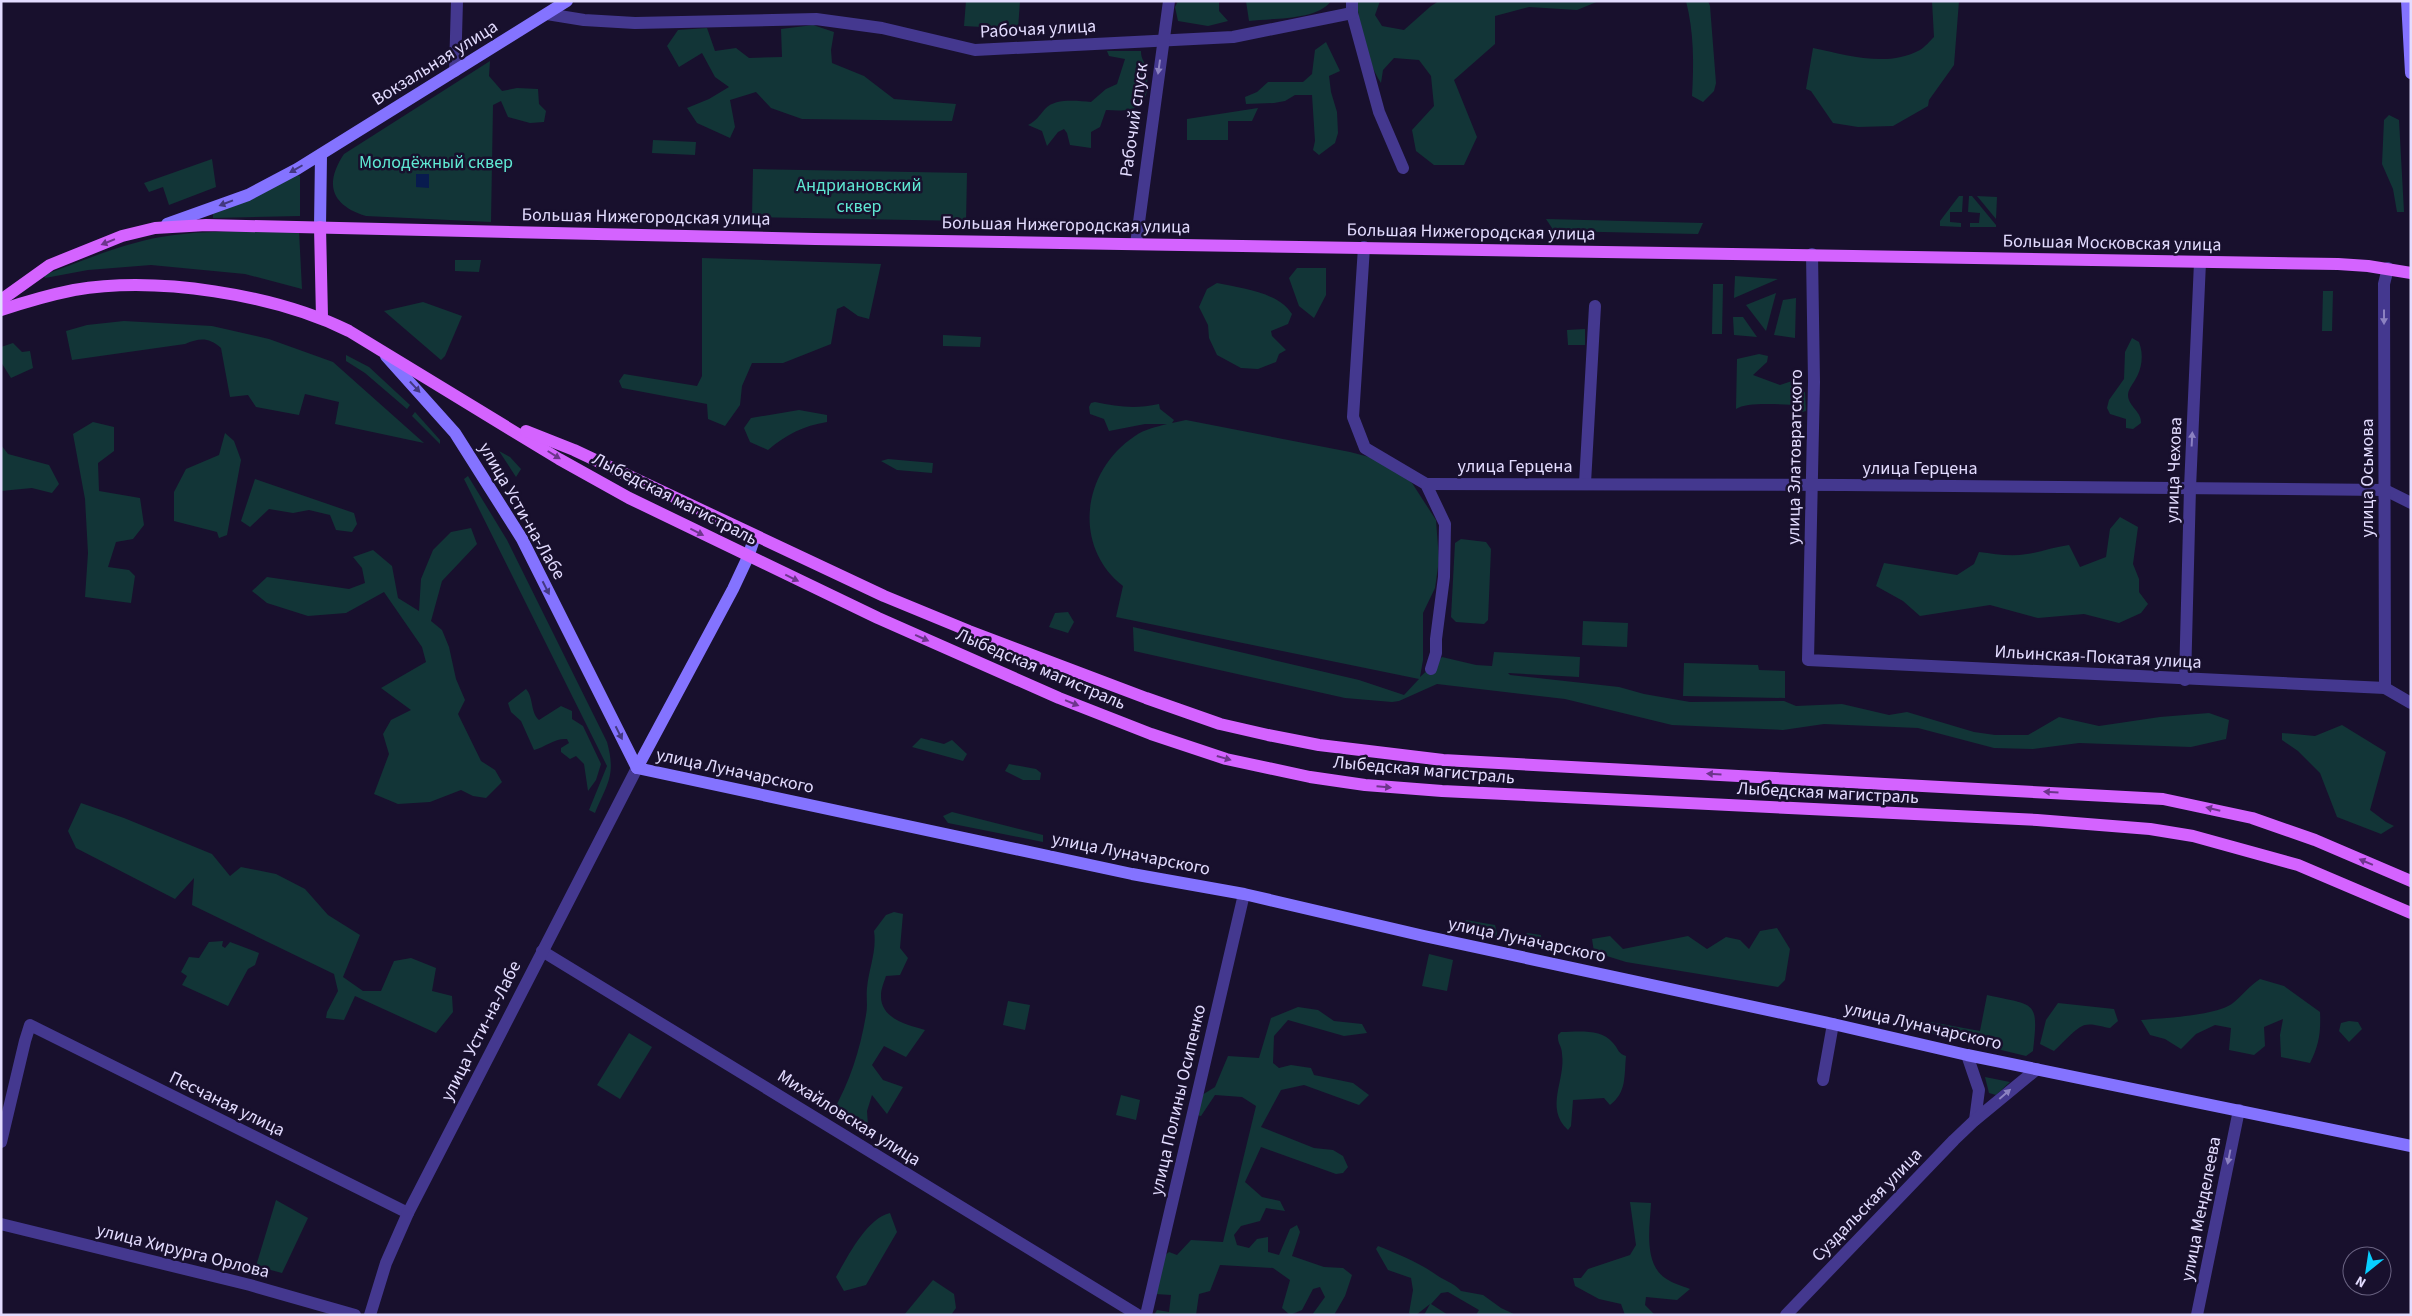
<svg xmlns="http://www.w3.org/2000/svg" width="2412" height="1316" font-family="'Source Sans 3',sans-serif">
  <style>
    .green { fill: #123537 }
    .water { fill: #081b4e }
    .lines { fill: none; stroke-linecap: round; stroke-linejoin: round }
    .minor { stroke: #44388f; stroke-width: 12 }
    .tertiary { stroke: #44388f; stroke-width: 12 }
    .secondary { stroke: #8473ff; stroke-width: 12 }
    .primary { stroke: #d463ff; stroke-width: 12 }
    .oneway { fill: #8c82c1 }
    .oneway2 { fill: #433881 }
    .oneway3 { fill: #6d358c }
    .labels { text-anchor: middle; dominant-baseline: central; stroke-width: 5; stroke-linejoin: round; paint-order: stroke }
    .street-label { font-size: 18px; fill: #e3dcff; stroke: #18102d }
    .park-label { font-size: 18px; fill: #5fe8d3; stroke: #18102d }
  </style>
  <rect width="100%" height="100%" fill="#18102d"/>
  <g class="green">
    <path d="M966,1h54l-2,28 -54,-3z"/>
    <path d="M1178,1h41v10l9,10 -20,5 -30,-5 -3,-14z"/>
    <path d="M1246,1h85c-14,20 -60,17 -82,20z"/>
    <path d="M1357,1h23l-5,14 7,11 22,4 27,-24 8,-5h160l-22,9 -48,-3 -34,9v28l-41,36 23,57 -13,28h-30l-18,-14 -4,-21 22,-24 -3,-30 -12,-16 -25,-2 -11,12 -2,13c-16,-26 -21,-51 -24,-82z"/>
    <path d="M1686,1h22l2,5 6,77 -2,8 -11,11 -11,-6c2,-32 2,-64 -6,-95z"/>
    <path d="M1932,1h27l-5,64 -25,35 -1,6 -35,20 -35,1 -25,-4 -22,-32 -5,-2 7,-41c34,7 74,20 107,2 5,-3 10,-9 14,-13z"/>
    <path d="M813,25l21,7 -3,18 1,13 32,13 30,23 62,5 -4,17 -150,-2 -31,-11 -15,-16 -26,8 5,27 -5,11 -33,-15 -10,-15 22,-9 20,-12 -14,-10 -13,-24 -23,14 -12,-21 11,-16 29,-2 8,23 21,-3 13,10 33,-1 -1,-28z"/>
    <path d="M1326,42l14,29 -11,5 2,16 6,20 1,21 -3,10 -16,12 -6,-5 2,-9 -3,-46h-17l-10,6 -11,2 -28,1 -1,-7 12,-5 11,-10h35l9,-8 3,-24z"/>
    <path d="M1107,51h34c0,9 4,11 6,18 1,7 0,13 0,20 -2,24 -23,22 -41,21l-6,17 -9,5v16l-21,-3 -3,-12 -3,-4 -6,3 -11,14 -5,-15 -14,-6c8,-4 11,-9 17,-16 10,-11 32,-8 46,-7l15,-13 11,-5 8,-25 -16,-3z"/>
    <path d="M490,61l-1,15 13,15 15,-3 21,1 1,15 7,7 -2,11 -14,1 -22,-6 -7,-16 -8,4 -2,117 -125,-6c-35,-11 -42,-32 -22,-62z"/>
    <path d="M1258,108l-6,13h-24v19h-41v-21z"/>
    <path d="M2389,115l10,5 5,92h-7l-4,-23 -11,-25 2,-44z"/>
    <path d="M653,140l43,2 -1,13 -43,-2z"/>
    <path d="M212,159l4,28 -47,18 -6,-18 -14,5 -5,-9z"/>
    <path d="M753,169l214,4 -1,48 -214,-4z"/>
    <path d="M297,175l3,1v40l-87,2v-4l37,-14z"/>
    <path d="M1959,196h4l-1,16h-12v10l11,1v4l-21,-1v-5z"/>
    <path d="M1969,196h3l24,29v2h-26v-4h9l1,-10 -12,-1z"/>
    <path d="M1977,196l20,1 -1,22z"/>
    <path d="M1546,219l157,4 -5,11 -144,-3z"/>
    <path d="M299,231l3,58 -57,-15 -94,-9 -63,5 -43,8 -1,-3c38,-14 77,-31 117,-38 45,-8 93,-5 138,-6z"/>
    <path d="M702,258l179,6 -12,55 -11,-3 -14,-10 -7,3 -6,35 -48,19h-31l-10,23 -2,19 -15,21 -17,-7 -1,-15 -85,-16 -3,-7 5,-7 73,12 5,-10z"/>
    <path d="M455,260h26l-2,12 -24,-1z"/>
    <path d="M1297,268h29v27l-12,23 -15,-12 -10,-28z"/>
    <path d="M1735,276l43,3 -44,19z"/>
    <path d="M1217,283c24,5 61,9 75,31l-4,10 -17,7 1,5 14,14 -7,4 -3,8 -18,7 -17,-1 -24,-13 -8,-17 -1,-13 -9,-18 8,-18z"/>
    <path d="M1713,284h10l-1,50h-10z"/>
    <path d="M2323,291h10l-1,40h-10z"/>
    <path d="M1776,293l-10,38 -20,-26z"/>
    <path d="M1796,298l-1,40 -21,-3 9,-35z"/>
    <path d="M423,302l39,14 -17,40 -4,4 -57,-49z"/>
    <path d="M1733,317h10l14,20 -23,-2z"/>
    <path d="M124,321l88,5 57,13 64,23 91,81 -89,-19 4,-22 -34,-8 -6,21 -43,-8 -8,-12 -18,2 -9,-49c-13,-11 -21,-10 -36,-4l-113,16 -6,-29 21,-6z"/>
    <path d="M1585,329v16h-17l-1,-15z"/>
    <path d="M943,335l38,2 -1,10 -37,-1z"/>
    <path d="M2132,338l7,4c5,13 3,27 -4,38 -3,5 -7,10 -7,15 0,11 14,17 13,28l-8,6 -7,-1v-9l-16,-5 -3,-6 2,-8 15,-21 1,-27z"/>
    <path d="M13,343l9,9 8,-1 3,17 -22,10 -10,-16v-15z"/>
    <path d="M1759,354l9,2 -1,6 -14,13 27,10 12,-4 4,12 9,-1 1,19 -4,1 -2,-7c-15,0 -53,-4 -64,4l1,-50z"/>
    <path d="M346,355l23,12 41,38 -3,4 -42,-36 -19,-12z"/>
    <path d="M1095,402c23,5 41,7 64,2l1,5 14,11 -2,3 14,-3 164,32 23,6 16,8 23,17 24,37 3,40 -4,28 -12,25v47l-3,17 22,-20 34,8 16,1 2,-14 86,5 -1,20 -71,-4 2,2 109,12 25,7 46,8 94,-1 12,5 46,-2 47,11 18,-3 67,20 21,3h33l31,-18 40,9 61,-9 49,-4 20,7 -3,19 -35,8 -112,-4 -46,6 -39,-1 -76,-20 -94,-4 -41,6 -111,-5 -107,-26 -128,-15 -38,17 -7,1 -47,-4 -211,-47 -1,-24 226,53 45,15 15,-16 -303,-62 7,-31c-51,-40 -41,-115 12,-150 10,-7 21,-9 32,-12h-22l-36,7 -5,-12 -14,-5 -1,-7 2,-4z"/>
    <path d="M799,410l28,5v7c-24,4 -40,12 -59,28l-18,-8 -6,-14 7,-10z"/>
    <path d="M415,412l25,28v4l-28,-28z"/>
    <path d="M93,422l21,5v24l-16,12 1,28 41,7 4,27 -11,14 -17,3 -8,25 21,3 6,6 -4,27 -46,-6 3,-44 -3,-54 -12,-65z"/>
    <path d="M225,433l9,8 7,19 -14,75 -8,3 -2,-6 -43,-11v-29l12,-23 33,-14z"/>
    <path d="M1,445l7,9 41,11 10,19 -7,9 -20,-5 -31,3z"/>
    <path d="M499,451l11,6 11,12 -5,8z"/>
    <path d="M888,459l45,4 -1,10 -35,-3 -16,-9z"/>
    <path d="M468,476l39,64 100,202c9,33 1,40 -12,71l-6,-3 18,-44 -143,-287z"/>
    <path d="M255,479l99,34 3,11 -5,8 -16,-2 -6,-15 -21,-5 -16,3 -24,-4 -19,18 -9,-6z"/>
    <path d="M2120,517l18,10 -5,37 6,15v13l9,12 -7,9 -22,10 -35,-9 -46,4 -48,-13 -70,11 -17,-15 -27,-15 8,-23 73,12 17,-11 5,-12c16,2 32,5 48,2 14,-2 27,-7 42,-9l11,22 26,-10 4,-28z"/>
    <path d="M471,528l6,16 -35,37 -11,40 11,9 7,17 7,32 9,21 -7,14 23,47 14,9 7,12 -16,16 -13,-2 -12,-6 -31,12 -32,2 -24,-10 15,-40 -6,-20 8,-14 20,-10 -30,-22 45,-26 -4,-15 -38,-55 -38,21 -38,3 -41,-13 -15,-12 15,-14 82,12 16,-6 -3,-15 -9,-11 20,-7 19,16 6,32 21,13 2,-32 12,-29 18,-18z"/>
    <path d="M1461,539l25,3 5,7 -3,71 -4,4 -28,-2 -5,-5 4,-74z"/>
    <path d="M1068,612l6,10 -6,11 -19,-6 6,-14z"/>
    <path d="M1583,621l45,2 -1,24 -45,-2z"/>
    <path d="M1684,663l74,2 1,5 26,1v27l-102,-2z"/>
    <path d="M526,689c8,9 4,23 13,31l22,-14 11,5v8l11,7 18,38 -5,16 -8,11 -4,-27 -8,-8 -6,3 -9,-7v-4l8,-5 -2,-4c-12,-1 -22,8 -33,11l-13,-29 -10,-9 -3,-9z"/>
    <path d="M2342,725l44,27 -16,58 16,12 8,4 -13,8 -44,-17 -17,-44 -22,-22 -16,-11v-7l33,3z"/>
    <path d="M921,738l23,6 8,-4 15,14 -4,7 -51,-14z"/>
    <path d="M1009,764l27,5 5,4 -1,7h-17l-18,-9z"/>
    <path d="M81,803l43,15 88,36 18,22 11,-9 35,7 29,15 23,26 32,20 -17,42 20,14h18l13,-30 17,-3 25,10 -4,23 20,5 1,16 -17,21 -81,-37 -11,24 -18,-2 1,-6 11,-21 -4,-17 -142,-69 2,-27 -19,21 -99,-51 -8,-17z"/>
    <path d="M952,812l91,23v7l-95,-19 -5,-7z"/>
    <path d="M894,912l9,2 -3,34 8,10 -8,17 -14,1c-2,6 -5,13 -5,19 -1,24 27,30 44,35l-19,27 -22,-11 -12,19 11,15 20,7 -16,27 -15,-19 -5,16 1,15 -5,4 -15,-5 -16,-12c18,-31 28,-63 34,-98 2,-9 0,-18 1,-27 2,-20 10,-37 7,-57l12,-16z"/>
    <path d="M1466,920l29,5 2,9 -2,3 -35,-7z"/>
    <path d="M1777,928l13,21 -5,31 -7,7 -152,-25 -32,-10 -2,-13 18,-3 13,13 65,-13 19,13 19,-12 14,3 9,9 11,-18z"/>
    <path d="M1527,933l14,2 1,12 -23,-4z"/>
    <path d="M223,941l-1,5 3,2 5,-6 29,11 -4,12 -7,4 -20,37 -46,-21 5,-9 -6,-4 8,-15 10,1 10,-16z"/>
    <path d="M1429,954l24,6 -6,31 -25,-5z"/>
    <path d="M2260,979l24,7 36,26c1,20 -1,33 -10,51l-29,-6 -1,-22 3,-16 -19,8 1,19 -11,9 -25,-5 2,-22 -16,-3 -19,9 -15,15 -16,-10 -15,-4 -9,-15c22,-2 75,-4 92,-17 10,-8 15,-16 27,-24z"/>
    <path d="M1987,995c48,11 52,4 46,56l-7,5 -99,-24 4,-10 49,9z"/>
    <path d="M1008,1001l22,4 -5,25 -22,-5z"/>
    <path d="M2058,1003l56,6 4,12 -8,7c-7,-1 -18,-5 -25,-3 -9,2 -23,19 -31,26l-14,-7 6,-24z"/>
    <path d="M1298,1007l20,3 16,11 28,3 5,9 -23,3 -56,-16 -14,16 -1,27 6,5 12,-3 20,3 3,7 39,8 16,12 -10,10 -55,-20 -23,5 -20,37 53,21 19,2 10,6 5,11 -5,6 -7,1 -75,-27 -16,35 17,15 18,4 5,10 -19,-3 -6,13 -19,5 -7,9 3,10 12,3 8,-9 11,-2v15l11,3 11,-26 7,-4 3,7 -8,24 32,11 19,1 9,7 -7,21 -11,19h-22l13,-18 -5,-10 -7,2 -11,21 -12,5 -8,-7 8,-28 -17,-12 -53,-3 -10,26 -11,3 -3,21h-42l3,-5 12,2 2,-17 -16,-1 7,-36 7,-6 8,3 14,-15 32,2 33,-136 -14,-9 -27,-2 -14,21 -4,-1 5,-20 13,-8 13,-31 31,2 12,-40z"/>
    <path d="M2349,1021l9,1 4,7 -13,13 -10,-11 2,-8z"/>
    <path d="M1561,1032c16,0 40,-4 52,11 5,5 5,11 13,13 -2,20 1,36 -16,49l-6,-7 -31,2 -2,26 -3,4c-24,-22 -2,-50 -6,-76 0,-8 -5,-11 -4,-19z"/>
    <path d="M629,1033l23,14 -32,52 -23,-14z"/>
    <path d="M1985,1077l25,5 -14,13 -7,-2z"/>
    <path d="M1121,1095l19,5 -4,20 -20,-5z"/>
    <path d="M276,1200l32,18 -26,55 -26,-7z"/>
    <path d="M1630,1202l21,1c-1,23 -8,60 14,75 7,5 17,8 25,11l-13,11 -31,-3 -1,8 10,10h-30l-4,-11 -22,-5 -24,-13 -2,-8h8l7,-9 42,-14 6,-10z"/>
    <path d="M890,1213l7,19 -31,53 -22,6 -8,-14c12,-21 31,-59 54,-64z"/>
    <path d="M1378,1246c20,8 40,16 57,28 9,7 18,8 26,17l22,4 18,13 15,7h-40l3,-5 -31,-18 -7,1 -10,11 17,11h-24l6,-11 -14,11h-5l-2,-2 4,-23 -2,-12 -23,-8 -12,-21z"/>
    <path d="M933,1280l21,14 2,14 -5,7h-47z"/>
  </g>
  <path class="water" d="M416,174h13v14l-13,-1z"/>
  <g class="lines">
    <g class="minor">
      <path d="M1352,1v12l27,99 24,56"/>
      <path d="M547,14l37,6 51,3 181,-4 66,9 93,22 258,-13 119,-24"/>
      <path d="M455,71l2,-70"/>
      <path d="M1136,244l33,-243"/>
      <path d="M1364,247l-11,170 12,31 61,36 19,40 -1,53 -8,62v14l-5,16"/>
      <path d="M1812,254l2,128 -6,278 577,28"/>
      <path d="M1585,483l10,-177"/>
      <path d="M1426,484l418,1 541,5 26,13"/>
      <path d="M2185,680l5,-192 10,-226"/>
      <path d="M542,951l596,364"/>
      <path d="M1967,1055l12,35 -4,30"/>
      <path d="M1823,1080l10,-56"/>
      <path d="M1,1142l24,-101 5,-16 378,188"/>
      <path d="M1,1224l249,61 105,30"/>
      <path d="M1146,1315l98,-421"/>
      <path d="M1786,1315l168,-175 21,-20 62,-51"/>
      <path d="M2197,1315l42,-205"/>
    </g>
    <g class="tertiary">
      <path d="M2388,268l-4,16 1,404 26,15"/>
      <path d="M370,1315l16,-52 22,-50 229,-445"/>
    </g>
    <g class="secondary">
      <path d="M2407,1l4,72"/>
      <path d="M167,224l81,-29 49,-26 270,-168"/>
      <path d="M320,227l1,-72"/>
      <path d="M386,356l69,77 67,106 115,229"/>
      <path d="M637,768l495,106 112,20 180,42 409,88 134,31 444,91"/>
      <path d="M637,768l96,-179 15,-32 7,-21"/>
    </g>
    <g class="primary">
      <path d="M320,227l2,90"/>
      <path d="M1,300l49,-35 72,-29 33,-8 51,-3 609,14 1523,25 30,2 43,7"/>
      <path d="M1,310c24,-8 48,-15 73,-20 83,-14 200,4 275,41l210,128 70,39 249,120 181,80 92,36 75,25 84,18 55,8 77,6 595,29 113,9 43,7 105,29 113,48"/>
      <path d="M526,431l48,19 310,146 85,35 177,67 74,26 48,11 51,10 124,15 720,39 89,19 63,22 96,41"/>
    </g>
  </g>
  <defs><path id="oneway-solid" d="M-6-.8H1V-3.2L6.5 0L1 3.2V.8H-6Z" transform="scale(1.25)"/></defs>
  <g class="oneway">
    <use href="#oneway-solid" transform="translate(1159 67) rotate(98)"/>
    <use href="#oneway-solid" transform="translate(2384 317) rotate(90)"/>
    <use href="#oneway-solid" transform="translate(2192 439) rotate(-87)"/>
    <use href="#oneway-solid" transform="translate(2005 1094) rotate(-41)"/>
    <use href="#oneway-solid" transform="translate(2229 1157) rotate(101)"/>
  </g>
  <g class="oneway2">
    <use href="#oneway-solid" transform="translate(296 169) rotate(150)"/>
    <use href="#oneway-solid" transform="translate(226 203) rotate(159)"/>
    <use href="#oneway-solid" transform="translate(415 387) rotate(47)"/>
    <use href="#oneway-solid" transform="translate(546 588) rotate(63)"/>
    <use href="#oneway-solid" transform="translate(619 733) rotate(63)"/>
  </g>
  <g class="oneway3">
    <use href="#oneway-solid" transform="translate(108 242) rotate(158)"/>
    <use href="#oneway-solid" transform="translate(554 455) rotate(32)"/>
    <use href="#oneway-solid" transform="translate(697 532) rotate(27)"/>
    <use href="#oneway-solid" transform="translate(792 578) rotate(26)"/>
    <use href="#oneway-solid" transform="translate(922 638) rotate(24)"/>
    <use href="#oneway-solid" transform="translate(1072 703) rotate(22)"/>
    <use href="#oneway-solid" transform="translate(1224 758) rotate(16)"/>
    <use href="#oneway-solid" transform="translate(1714 774) rotate(-177)"/>
    <use href="#oneway-solid" transform="translate(1384 787) rotate(5)"/>
    <use href="#oneway-solid" transform="translate(2051 792) rotate(-177)"/>
    <use href="#oneway-solid" transform="translate(2213 809) rotate(-166)"/>
    <use href="#oneway-solid" transform="translate(2366 862) rotate(-157)"/>
  </g>
  <g class="labels">
    <g class="street-label">
      <text transform="translate(1038 29) rotate(-3)">Рабочая улица</text>
      <text transform="translate(435 63) rotate(-32)">Вокзальная улица</text>
      <text transform="translate(1134 120) rotate(-82)">Рабочий спуск</text>
      <text transform="translate(646 217) rotate(1)">Большая Нижегородская улица</text>
      <text transform="translate(1066 225) rotate(1)">Большая Нижегородская улица</text>
      <text transform="translate(1471 232) rotate(1)">Большая Нижегородская улица</text>
      <text transform="translate(2112 243) rotate(1)">Большая Московская улица</text>
      <text transform="translate(1795 457) rotate(-89)">улица Златовратского</text>
      <text x="1515" y="466">улица Герцена</text>
      <text x="1920" y="468">улица Герцена</text>
      <text transform="translate(2174 470) rotate(-88)">улица Чехова</text>
      <text transform="translate(2367 478) rotate(-90)">улица Осьмова</text>
      <text transform="translate(675 499) rotate(27)">Лыбедская магистраль</text>
      <text transform="translate(522 511) rotate(60)">улица Усти-на-Лабе</text>
      <text transform="translate(2098 657) rotate(3)">Ильинская-Покатая улица</text>
      <text transform="translate(1041 669) rotate(23)">Лыбедская магистраль</text>
      <text transform="translate(1424 770) rotate(5)">Лыбедская магистраль</text>
      <text transform="translate(735 771) rotate(12)">улица Луначарского</text>
      <text transform="translate(1828 793) rotate(3)">Лыбедская магистраль</text>
      <text transform="translate(1131 854) rotate(11)">улица Луначарского</text>
      <text transform="translate(1527 940) rotate(12)">улица Луначарского</text>
      <text transform="translate(1923 1026) rotate(13)">улица Луначарского</text>
      <text transform="translate(481 1031) rotate(-63)">улица Усти-на-Лабе</text>
      <text transform="translate(1178 1100) rotate(-77)">улица Полины Осипенко</text>
      <text transform="translate(227 1104) rotate(26)">Песчаная улица</text>
      <text transform="translate(849 1118) rotate(32)">Михайловская улица</text>
      <text transform="translate(1867 1205) rotate(-46)">Суздальская улица</text>
      <text transform="translate(2201 1209) rotate(-79)">улица Менделеева</text>
      <text transform="translate(183 1251) rotate(14)">улица Хирурга Орлова</text>
    </g>
    <g class="park-label">
      <text x="436" y="162">Молодёжный сквер</text>
      <text x="859" y="185">Андриановский<tspan x="859" dy="21">сквер</tspan></text>
    </g>
  </g>
  <rect width="2412" height="1316" fill="none" stroke="#e3dcff" stroke-width="5"/>
  <g transform="translate(2367 1271) rotate(210)"><circle r="24" fill="#18102d" stroke="#696281"/>
  <path d="M0-4L9 19L0 12L-9 19Z" fill="#08cfff"/>
  <text y="-8" font-size="14" font-weight="bold" text-anchor="middle" fill="#e3dcff">N</text>
  </g>
</svg>
